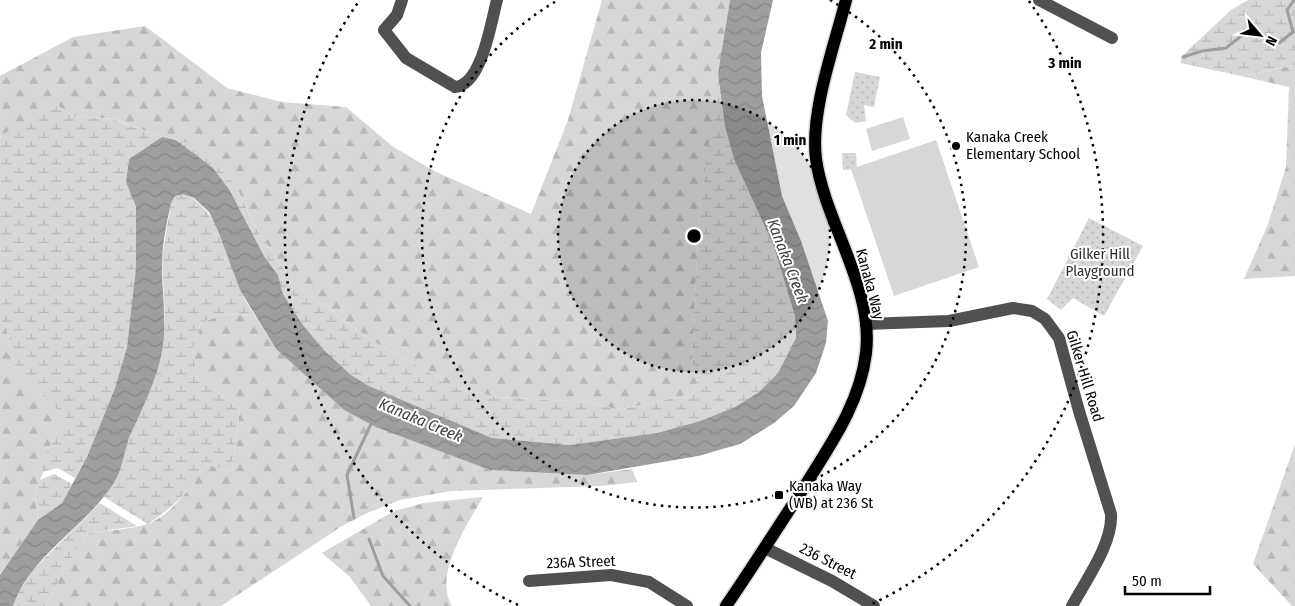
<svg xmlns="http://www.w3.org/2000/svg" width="1295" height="606" font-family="'Fira Sans Condensed',sans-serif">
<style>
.grass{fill:#d7d7d7}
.forest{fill:url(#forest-firs)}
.wetland{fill:url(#wetland-marsh)}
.park{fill:url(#park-dots)}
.water{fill:url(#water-waves)}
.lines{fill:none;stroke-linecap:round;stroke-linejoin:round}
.stream{stroke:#9e9e9e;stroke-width:3}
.major-casing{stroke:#dbdbdb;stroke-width:15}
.minor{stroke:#505050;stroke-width:12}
.major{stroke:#000;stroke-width:12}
.ring{fill:none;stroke:#000;stroke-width:2.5;stroke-dasharray:2.5 5}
.poi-dot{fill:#000;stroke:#fff;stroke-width:2}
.labels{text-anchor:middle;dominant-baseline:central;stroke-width:4;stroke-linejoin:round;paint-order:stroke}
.poi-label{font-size:15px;fill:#000;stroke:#fff;text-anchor:start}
.park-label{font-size:15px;fill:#2e2e2e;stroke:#fff}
.street-label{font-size:15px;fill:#000;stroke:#fff}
.water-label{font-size:16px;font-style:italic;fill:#3f3f3f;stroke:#fff}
.centre{fill:#000;stroke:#fff;stroke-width:2.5}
.ring-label{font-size:15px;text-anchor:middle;font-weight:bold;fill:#000;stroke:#fff;stroke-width:4;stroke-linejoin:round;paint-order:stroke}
</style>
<defs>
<pattern id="forest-firs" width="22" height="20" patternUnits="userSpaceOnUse" patternTransform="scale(1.25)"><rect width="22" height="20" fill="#d7d7d7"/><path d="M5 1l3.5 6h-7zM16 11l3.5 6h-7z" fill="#b7b7b7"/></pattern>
<pattern id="wetland-marsh" width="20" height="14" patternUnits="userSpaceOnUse" patternTransform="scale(1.25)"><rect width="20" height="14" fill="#d7d7d7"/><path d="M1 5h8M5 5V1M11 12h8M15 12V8" fill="none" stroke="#b7b7b7"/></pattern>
<pattern id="park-dots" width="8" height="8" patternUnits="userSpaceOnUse" patternTransform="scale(1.25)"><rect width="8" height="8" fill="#d7d7d7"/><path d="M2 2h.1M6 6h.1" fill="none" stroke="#b7b7b7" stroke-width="1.8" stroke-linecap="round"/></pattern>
<pattern id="water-waves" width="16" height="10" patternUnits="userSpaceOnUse" patternTransform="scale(1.25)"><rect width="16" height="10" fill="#9e9e9e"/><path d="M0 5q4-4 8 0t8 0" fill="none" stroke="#868686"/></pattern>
</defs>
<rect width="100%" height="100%" fill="#fff"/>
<!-- grass -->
<path class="grass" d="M 903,117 L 910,139 L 872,151 L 866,129 Z
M 936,140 L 979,267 L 894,296 L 851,169 Z"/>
<!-- forest -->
<path class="forest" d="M 602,0 L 730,0 L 699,216 L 692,357 L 697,383 L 692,394 L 618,410 L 589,402 L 496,397 L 455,387 L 373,341 L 294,284 L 254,225 L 237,188 L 177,140 L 162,137 L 114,119 L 74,116 L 56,105 L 0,138 L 0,76 L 73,37 L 145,26 L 227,88 L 282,102 L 346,107 L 392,146 L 434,171 L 531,214 L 568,120 Z
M 1295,65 L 1295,276 L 1244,279 L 1268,224 L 1286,167 L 1289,87 L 1241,76 Z
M 223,314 L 255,316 L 276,349 L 344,410 L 490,470 L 587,475 L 632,469 L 637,482 L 602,486 L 451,491 L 400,500 L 367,513 L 342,526 L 221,606 L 46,606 L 64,569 L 89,533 C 107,530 129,530 147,524 C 170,517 194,484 205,464 L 232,472 L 240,409 L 199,378 L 192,352 L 201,323 Z
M 0,320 L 6,326 L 16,370 L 65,417 L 41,463 L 43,472 L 35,494 L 38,520 L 0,575 Z
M 1295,444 L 1295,606 L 1292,606 L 1253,564 Z
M 483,497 C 467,525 433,575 452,606 L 371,606 L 350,577 L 322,553 L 394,511 L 424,503 Z"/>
<!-- wetland -->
<path class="wetland" d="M 1248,0 L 1295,0 L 1295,65 L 1241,76 L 1180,63 L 1183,55 L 1231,10 Z
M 718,74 L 725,127 L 734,159 L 774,247 L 795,316 L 796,338 L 788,356 L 778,373 L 759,392 L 735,407 L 700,421 L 657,433 L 570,445 L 492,438 L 369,386 L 351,375 L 324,350 L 303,325 L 283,294 L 278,275 L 264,256 L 229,189 L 213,168 L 176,140 L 194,144 L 216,162 L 237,188 L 254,225 L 294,284 L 373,341 L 455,387 L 496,397 L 589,402 L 618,410 L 692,394 L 697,383 L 692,357 L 699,216 Z
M 56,105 L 74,116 L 113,119 L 162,137 L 129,159 L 126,182 L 136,207 L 136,267 L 127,347 L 115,388 L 87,457 L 75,478 L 58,468 L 43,472 L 41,463 L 65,417 L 16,370 L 6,326 L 0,320 L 0,139 L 5,133 Z
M 183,193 C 220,210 226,255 240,289 C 243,298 250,307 255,316 L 223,314 L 201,323 L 192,352 L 199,378 L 240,409 L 232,472 L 205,464 C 190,492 174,506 148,524 L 104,497 L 116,479 L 122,455 L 154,379 L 163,347 L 165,320 L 162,258 L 171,203 L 175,196 Z
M 54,474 L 72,484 L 62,503 L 38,520 L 35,494 L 40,480 Z
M 100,503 L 137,526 L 89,533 L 64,569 L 46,606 L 13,606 L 16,596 L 33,570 Z"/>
<!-- park -->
<path class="park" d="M 855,72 L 880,77 L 874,107 L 864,105 L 866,121 L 855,123 L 846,115 Z
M 842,153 L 856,153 L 857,169 L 843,170 Z
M 1089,218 L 1143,246 L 1104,316 L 1073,298 L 1061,310 L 1047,299 Z"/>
<!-- water -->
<path class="water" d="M 730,0 L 773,0 L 761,53 L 762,96 L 782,196 L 801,241 L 828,321 L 826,343 L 816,373 L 794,406 L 774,423 L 740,444 L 698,456 L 587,475 L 490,470 L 376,427 L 344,410 L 276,349 L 240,290 L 219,233 L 209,212 L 194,198 L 183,194 L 175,196 L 171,203 C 167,221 163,241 162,259 C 161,288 167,317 163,346 C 158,378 142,409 129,438 C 124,452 122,469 115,481 C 87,527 31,554 13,606 L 0,606 L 0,575 L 38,520 L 62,503 L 87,457 L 115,388 L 127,347 L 136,267 L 136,207 L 126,182 L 129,159 L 162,137 L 176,140 L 213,168 L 229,189 L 264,256 L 278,275 L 283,294 L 303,325 L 324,350 L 351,375 L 369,386 L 492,438 L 570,445 L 657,433 L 700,421 L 735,407 L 759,392 L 778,373 L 796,338 L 795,316 L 774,247 L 734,159 L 725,127 L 718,74 Z"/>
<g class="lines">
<!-- stream -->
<path class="stream" d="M 1183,57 L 1202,51 L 1226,48 L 1245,33 L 1257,33 L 1279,43 L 1293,32 L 1287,10 L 1294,0
M 354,518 L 347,475 L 372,422
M 369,539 L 383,576 L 410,606"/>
<!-- major casing -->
<g class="major-casing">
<path id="major" d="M 726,606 C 752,568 776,530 801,492 C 828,448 860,405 866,353 C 874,287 825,223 816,159 C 810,112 834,47 846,0"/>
</g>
<!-- minor -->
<path class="minor" d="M 1039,0 L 1112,38
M 384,30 L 406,58 L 455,87 C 482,85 491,22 497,0
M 384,30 L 397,15 L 402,0
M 866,324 L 949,321 L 1013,308 L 1032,311 L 1045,319 L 1059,338 L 1079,411 L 1111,514 C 1113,543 1086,580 1072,606
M 765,548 L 832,581 L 874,606
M 529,581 L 611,575 L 649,582 L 687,606"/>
<!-- major -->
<use href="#major" class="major"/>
</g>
<!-- distance rings -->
<circle cx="694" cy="236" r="136" fill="#000" fill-opacity=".12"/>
<g class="ring">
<circle cx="694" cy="236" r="136"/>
<path d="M830 0A272 272 0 1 1 558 0"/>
<path d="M518 605A409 409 0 0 1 359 1M1029 1A409 409 0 0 1 870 605"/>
</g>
<!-- markers -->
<g class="poi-dot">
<circle cx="956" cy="146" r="5"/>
<rect x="774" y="490" width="10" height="10" rx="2.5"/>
</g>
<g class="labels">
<!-- poi labels -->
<g class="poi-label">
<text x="966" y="137">Kanaka Creek<tspan x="966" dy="17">Elementary School</tspan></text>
<text x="789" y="486">Kanaka Way<tspan x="789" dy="17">(WB) at 236 St</tspan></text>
</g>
<!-- park labels -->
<g class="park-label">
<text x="1100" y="254">Gilker Hill<tspan x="1100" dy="17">Playground</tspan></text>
</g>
<!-- street labels -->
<g class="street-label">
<text transform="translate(870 284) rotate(75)">Kanaka Way</text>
<text transform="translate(1085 376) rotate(73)">Gilker Hill Road</text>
<text transform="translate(828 561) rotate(27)">236 Street</text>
<text transform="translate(581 562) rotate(-2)">236A Street</text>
</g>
<!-- water labels -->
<g class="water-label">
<text transform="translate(788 261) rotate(69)">Kanaka Creek</text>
<text transform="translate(421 420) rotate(23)">Kanaka Creek</text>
</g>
</g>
<circle cx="694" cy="236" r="8" class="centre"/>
<g class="ring-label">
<text x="886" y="49">2 min</text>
<text x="1065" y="68">3 min</text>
<text x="790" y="145">1 min</text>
</g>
<!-- north arrow -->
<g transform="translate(1260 35) rotate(118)" stroke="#ffffff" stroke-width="4" paint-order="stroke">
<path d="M0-4L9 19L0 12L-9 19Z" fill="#000000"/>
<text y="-8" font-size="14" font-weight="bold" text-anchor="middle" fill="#000000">N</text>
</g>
<!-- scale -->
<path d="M1125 586v8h85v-8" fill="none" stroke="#000000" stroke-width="2.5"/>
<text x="1132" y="586" font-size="15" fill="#000000" stroke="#ffffff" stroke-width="4" paint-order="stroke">50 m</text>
</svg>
